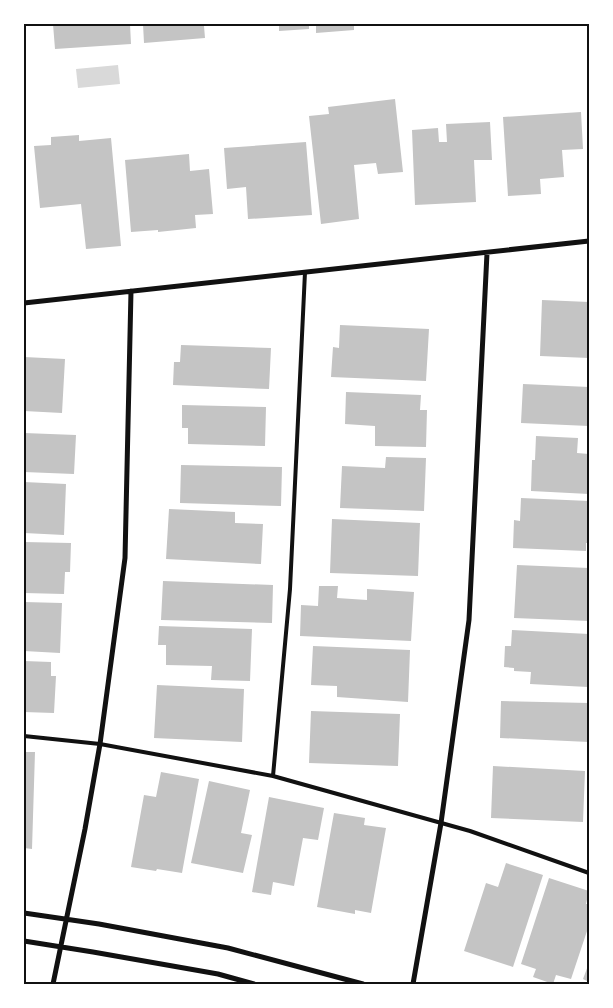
<svg xmlns="http://www.w3.org/2000/svg" width="613" height="1008" font-family="'Space Grotesk',sans-serif">
<style>
.water{fill:#d9d9d9}
.building{fill:#c4c4c4}
.lines{fill:none;stroke-linecap:round;stroke-linejoin:round}
.service{stroke:#111;stroke-width:4}
.minor{stroke:#111;stroke-width:5}
.neatline{fill:none;stroke:#111;stroke-width:2}
</style>
<rect width="100%" height="100%" fill="#fff"/>
<!-- water -->
<path class="water" d="M 118,65 L 120,84 L 78,88 L 76,69 Z"/>
<!-- building -->
<path class="building" d="M 53,24 L 130,24 L 131,44 L 55,49 Z
M 143,24 L 220,24 L 220,25 L 204,26 L 205,38 L 144,43 Z
M 279,24 L 309,24 L 309,29 L 279,31 Z
M 316,24 L 354,24 L 354,30 L 316,33 Z
M 395,99 L 403,172 L 378,174 L 376,163 L 354,165 L 359,219 L 321,224 L 309,116 L 329,114 L 328,107 Z
M 581,112 L 583,149 L 562,150 L 564,177 L 540,179 L 541,194 L 508,196 L 503,117 Z
M 490,122 L 492,160 L 474,160 L 476,202 L 415,205 L 412,130 L 438,128 L 439,142 L 447,142 L 446,124 Z
M 79,135 L 79,141 L 111,138 L 121,246 L 86,249 L 81,204 L 40,208 L 34,146 L 51,145 L 51,137 Z
M 306,142 L 312,215 L 248,219 L 246,187 L 227,189 L 224,148 Z
M 189,154 L 190,171 L 209,169 L 213,214 L 195,215 L 196,228 L 158,232 L 158,230 L 131,232 L 125,160 Z
M 542,300 L 589,302 L 589,358 L 540,356 Z
M 340,325 L 429,329 L 426,381 L 331,377 L 333,347 L 339,348 Z
M 181,345 L 271,348 L 269,389 L 173,385 L 174,362 L 180,362 Z
M 24,357 L 65,359 L 62,413 L 24,411 Z
M 523,384 L 589,387 L 589,426 L 521,423 Z
M 346,392 L 421,395 L 420,410 L 427,410 L 426,447 L 375,446 L 375,426 L 345,424 Z
M 182,405 L 266,407 L 265,446 L 188,444 L 188,428 L 182,428 Z
M 24,433 L 76,435 L 74,474 L 24,472 Z
M 536,436 L 578,438 L 577,453 L 589,454 L 589,494 L 531,491 L 532,460 L 535,460 Z
M 386,457 L 426,458 L 424,511 L 340,508 L 342,466 L 385,468 Z
M 181,465 L 282,467 L 281,506 L 180,503 Z
M 24,482 L 66,484 L 64,535 L 24,533 Z
M 521,498 L 589,501 L 589,543 L 586,543 L 586,551 L 513,548 L 514,520 L 520,521 Z
M 169,509 L 235,512 L 235,523 L 263,524 L 261,564 L 166,559 Z
M 332,519 L 420,523 L 418,576 L 330,573 Z
M 24,542 L 71,543 L 70,572 L 65,572 L 64,594 L 24,593 Z
M 517,565 L 589,568 L 589,621 L 514,618 Z
M 163,581 L 273,585 L 272,623 L 161,620 Z
M 319,586 L 338,586 L 337,598 L 367,600 L 367,589 L 414,592 L 411,641 L 300,636 L 301,605 L 318,606 Z
M 24,602 L 62,603 L 60,653 L 24,651 Z
M 159,626 L 252,629 L 250,681 L 211,680 L 212,666 L 166,665 L 166,645 L 158,645 Z
M 512,630 L 589,634 L 588,687 L 530,684 L 531,672 L 514,671 L 514,668 L 504,667 L 505,646 L 511,646 Z
M 313,646 L 410,650 L 408,702 L 337,697 L 337,686 L 311,685 Z
M 24,661 L 51,662 L 51,676 L 56,676 L 54,713 L 24,712 Z
M 157,685 L 244,689 L 242,742 L 154,738 Z
M 501,701 L 589,703 L 589,742 L 500,738 Z
M 311,711 L 400,714 L 398,766 L 309,763 Z
M 24,752 L 35,752 L 32,849 L 24,848 Z
M 493,766 L 585,771 L 583,822 L 491,818 Z
M 161,772 L 199,779 L 182,873 L 157,869 L 156,871 L 131,867 L 144,795 L 156,797 Z
M 209,781 L 250,790 L 241,833 L 252,835 L 243,873 L 191,863 Z
M 269,797 L 324,808 L 318,840 L 303,838 L 294,886 L 273,882 L 271,895 L 252,892 Z
M 334,813 L 365,818 L 364,825 L 386,828 L 371,913 L 355,910 L 355,914 L 317,907 Z
M 506,863 L 543,875 L 513,967 L 464,951 L 486,883 L 498,887 Z
M 549,878 L 589,891 L 586,904 L 589,904 L 589,925 L 571,979 L 556,975 L 553,984 L 533,977 L 536,969 L 521,964 Z
M 589,963 L 589,982 L 583,979 Z"/>
<g class="lines">
<!-- service -->
<path class="service" d="M 24,736 L 100,744 L 273,776 L 470,831 L 589,873
M 273,776 L 290,589 L 305,272"/>
<!-- minor -->
<path class="minor" d="M 24,303 L 589,241
M 24,913 L 99,924 L 228,948 L 363,984
M 24,941 L 93,952 L 218,974 L 254,984
M 53,984 L 85,829 L 100,744 L 125,558 L 131,291
M 413,984 L 441,823 L 469,620 L 487,253"/>
</g>
<!-- border -->
<rect width="613" height="1008" fill="none" stroke="#ffffff" stroke-width="50"/>
<rect x="25" y="25" width="563" height="958" class="neatline"/>
</svg>
